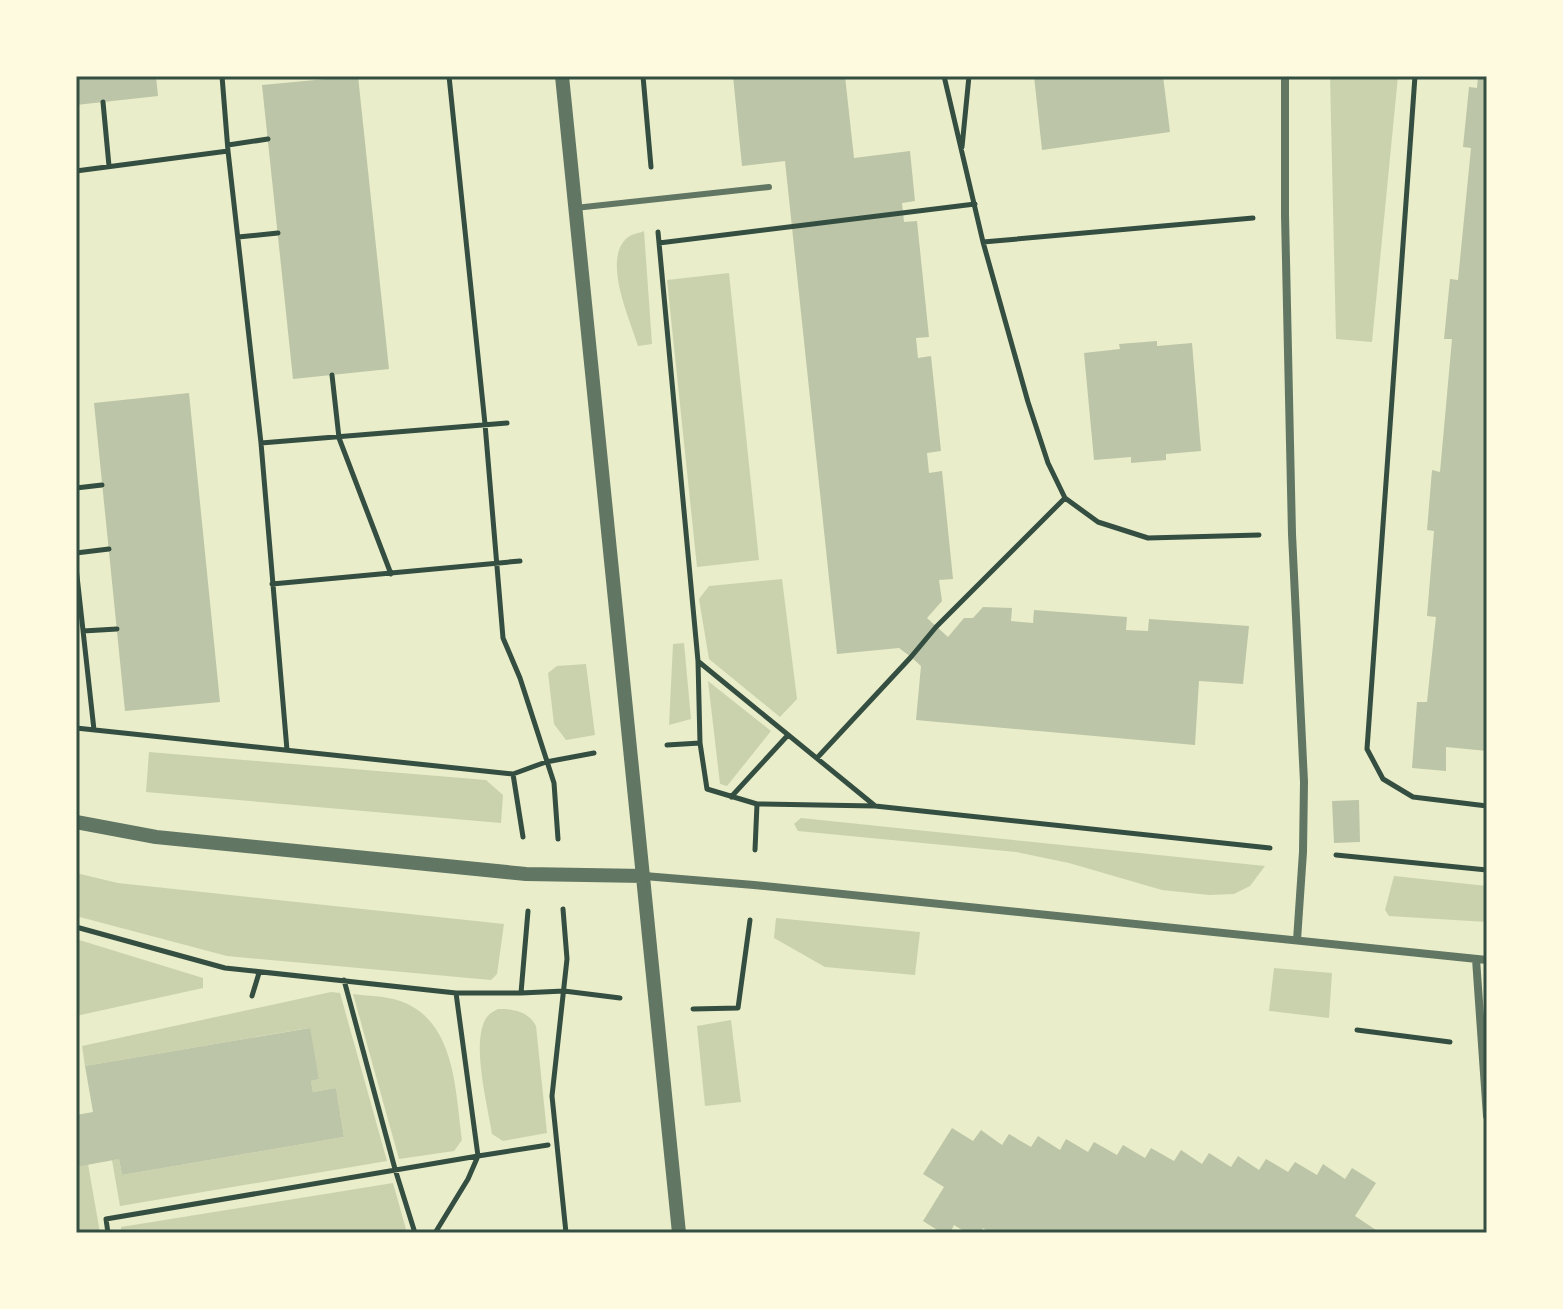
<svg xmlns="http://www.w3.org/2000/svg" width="1563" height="1309" font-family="Rubik,sans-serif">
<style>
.green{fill:#cad2ad}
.building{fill:#bcc5a7}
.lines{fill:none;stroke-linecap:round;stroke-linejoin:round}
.path{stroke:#344e41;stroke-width:5}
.service{stroke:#617663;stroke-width:6}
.minor{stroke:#617663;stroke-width:8}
.tertiary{stroke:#617663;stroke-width:14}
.neatline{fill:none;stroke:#344e41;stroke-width:3}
</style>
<rect width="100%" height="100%" fill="#e9edc9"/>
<!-- green -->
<path class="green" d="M 1330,76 L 1398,76 L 1372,342 L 1336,339 Z
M 644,231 L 652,344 L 638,346 C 630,319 602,260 627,238 C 631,234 640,233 644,231 Z
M 729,273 L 759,560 L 697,567 L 667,280 Z
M 782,579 L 797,699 L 780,717 L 709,659 L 699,599 L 709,586 Z
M 684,643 L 691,719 L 669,725 L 673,644 Z
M 586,664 L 595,735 L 566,740 L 554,724 L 548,673 L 557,666 Z
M 708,681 L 771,731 L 727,786 L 720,784 Z
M 149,752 L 486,780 L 503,795 L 501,823 L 146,792 Z
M 801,818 L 1265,866 L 1250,886 L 1234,894 L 1209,895 L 1162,890 L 1069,863 L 1016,852 L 798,831 L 794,824 Z
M 76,873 L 118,883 L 504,924 L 497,974 L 491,980 L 227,956 L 76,916 Z
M 1394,876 L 1487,886 L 1487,922 L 1389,916 L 1385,910 Z
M 776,918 L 920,932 L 915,975 L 825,967 L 774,938 Z
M 76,939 L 203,978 L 203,988 L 76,1016 Z
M 1274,968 L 1332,973 L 1329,1018 L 1269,1011 Z
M 331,992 L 340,993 L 387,1161 L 120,1206 L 112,1160 L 119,1159 L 122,1175 L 344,1137 L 336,1088 L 313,1092 L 311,1081 L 319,1079 L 309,1028 L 85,1066 L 82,1046 Z
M 353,994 C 368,996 384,996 397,1000 C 456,1018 455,1090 462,1140 L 454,1151 L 399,1159 Z
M 498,1009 C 514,1009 528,1011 536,1026 L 547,1133 L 503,1141 L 492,1134 C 488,1106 470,1040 487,1017 C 490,1013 494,1011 498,1009 Z
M 731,1020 L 741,1102 L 705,1106 L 697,1026 Z
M 88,1164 L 100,1233 L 76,1233 L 76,1167 Z
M 393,1183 L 407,1233 L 121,1233 L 121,1227 Z"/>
<!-- building -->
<path class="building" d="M 76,76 L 156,76 L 158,96 L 76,105 Z
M 358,76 L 389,369 L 293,379 L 262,85 Z
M 733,76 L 845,76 L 854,158 L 910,151 L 915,201 L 902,203 L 904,222 L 917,221 L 929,337 L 916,338 L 918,358 L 931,356 L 941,451 L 927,453 L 929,473 L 942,471 L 953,579 L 939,580 L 942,601 L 927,618 L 948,637 L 964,618 L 973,618 L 983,607 L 1012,608 L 1011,621 L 1033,623 L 1034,610 L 1127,617 L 1126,630 L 1148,631 L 1149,619 L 1249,626 L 1243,684 L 1199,681 L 1195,745 L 916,720 L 921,666 L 911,657 L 899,648 L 837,654 L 785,161 L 742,166 Z
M 1034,76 L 1163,76 L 1170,132 L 1042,150 Z
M 1478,76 L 1487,76 L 1487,751 L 1446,747 L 1446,771 L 1412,768 L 1417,702 L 1427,702 L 1436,617 L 1427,616 L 1434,531 L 1427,530 L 1432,470 L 1440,472 L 1452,339 L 1444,339 L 1450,279 L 1458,280 L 1471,148 L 1463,147 L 1469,87 L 1477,88 Z
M 1157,341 L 1157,346 L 1192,343 L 1201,451 L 1166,454 L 1166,460 L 1131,463 L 1131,457 L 1094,460 L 1084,353 L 1120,349 L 1119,344 Z
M 189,393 L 220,702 L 125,711 L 94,403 Z
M 1359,800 L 1360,842 L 1334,843 L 1332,801 Z
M 310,1028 L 319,1079 L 311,1081 L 313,1092 L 336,1088 L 344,1137 L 122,1175 L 119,1159 L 76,1167 L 76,1115 L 93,1112 L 85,1066 Z
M 952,1128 L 973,1141 L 981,1130 L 1002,1145 L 1009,1134 L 1031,1147 L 1038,1136 L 1060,1150 L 1066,1139 L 1088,1152 L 1094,1142 L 1117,1155 L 1123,1145 L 1145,1158 L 1151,1148 L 1174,1161 L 1181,1150 L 1202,1164 L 1209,1153 L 1231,1167 L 1238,1156 L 1259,1170 L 1266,1159 L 1288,1172 L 1295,1162 L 1317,1175 L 1323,1164 L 1345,1179 L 1352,1168 L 1376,1183 L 1355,1216 L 1376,1230 L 1374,1233 L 1015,1233 L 1011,1230 L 1010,1233 L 991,1233 L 983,1228 L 980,1233 L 967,1233 L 954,1225 L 950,1233 L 942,1233 L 923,1221 L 944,1187 L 923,1174 Z"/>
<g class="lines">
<!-- path -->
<path class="path" d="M 449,76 L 485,424 L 503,638 L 520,678 L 554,783 L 558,839
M 643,76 L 651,167
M 944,76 L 983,242 L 1028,402 L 1048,463 L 1065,498 L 1098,522 L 1148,538 L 1259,535
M 1415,76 L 1367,749 L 1383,779 L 1413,797 L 1487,806
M 103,102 L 109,166
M 228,145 L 268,139
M 962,147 L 969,76
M 228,151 L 261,443 L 507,423
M 76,171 L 228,151 L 222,76
M 658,232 L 698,661 L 700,743
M 238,237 L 278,233
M 983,242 L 1253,218
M 659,243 L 975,204
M 332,375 L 339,438 L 391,574
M 261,443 L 287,750
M 76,488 L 102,485
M 76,553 L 109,549
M 76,567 L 94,730
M 272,584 L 520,561
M 83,631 L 117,629
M 699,662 L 874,805
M 76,728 L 513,774 L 546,762 L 594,753
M 667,745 L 700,743 L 707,789 L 757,804 L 755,850
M 817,758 L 911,657 L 936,627 L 1065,498
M 513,774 L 523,837
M 731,797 L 788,735
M 757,804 L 875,806 L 1270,848
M 1336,855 L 1487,870
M 563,909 L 567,959 L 552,1096 L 566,1233
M 528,911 L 521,993 L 564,991 L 620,998
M 76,927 L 225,968 L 456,993 L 521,993
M 344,980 L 395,1169 L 415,1233
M 252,996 L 259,973
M 693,1009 L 738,1008 L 750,920
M 1357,1030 L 1450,1042
M 108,1233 L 106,1219 L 478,1156 L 456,993
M 435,1233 L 468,1179 L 478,1156 L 548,1145"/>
<!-- service -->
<path class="service" d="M 575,208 L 769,187"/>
<!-- minor -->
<path class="minor" d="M 1285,76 L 1285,215 L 1292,534 L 1304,782 L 1303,852 L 1297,940
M 644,876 L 754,885 L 1487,960
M 1476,959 L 1487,1116"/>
<!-- tertiary -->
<path class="tertiary" d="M 562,76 L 679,1233
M 76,822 L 156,837 L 526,874 L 644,876"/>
</g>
<!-- border -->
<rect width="1563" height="1309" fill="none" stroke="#fefae0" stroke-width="156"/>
<rect x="78" y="78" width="1407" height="1153" class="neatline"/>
</svg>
